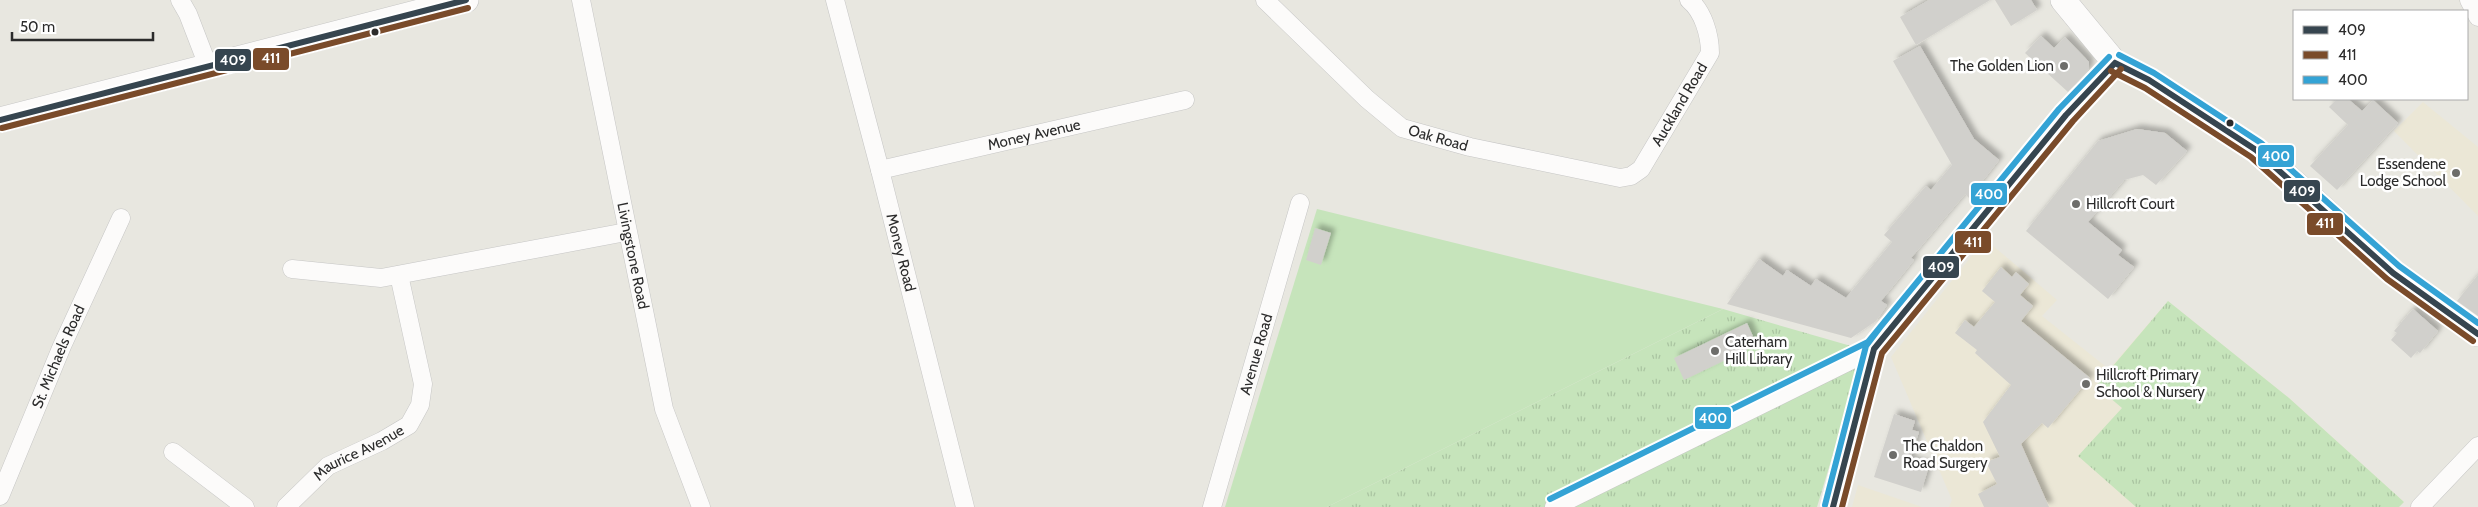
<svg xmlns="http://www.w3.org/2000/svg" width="2478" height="507" font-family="Cabin,sans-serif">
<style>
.education{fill:#ebe7d6}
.park{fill:url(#park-tufts)}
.garden{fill:#c6e4bb}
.building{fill:#d1d0cc;filter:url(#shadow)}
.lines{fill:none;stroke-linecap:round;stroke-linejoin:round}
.minor-casing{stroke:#c6c6c5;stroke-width:19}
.secondary-casing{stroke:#c6c6c5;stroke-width:26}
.minor{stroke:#fcfbfa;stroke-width:18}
.secondary{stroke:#fcfbfa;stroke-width:25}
.bus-1-casing{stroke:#fff;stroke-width:10}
.bus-2-casing{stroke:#fff;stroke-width:10}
.bus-3-casing{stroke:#fff;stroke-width:10}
.bus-1{stroke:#36454f;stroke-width:6}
.bus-2{stroke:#7a4b2a;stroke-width:6}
.bus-3{stroke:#34a3d5;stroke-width:6}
.bus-dot{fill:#2b2b2b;stroke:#fff;stroke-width:2}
.poi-dot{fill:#6d6d6a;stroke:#fff;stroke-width:2}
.labels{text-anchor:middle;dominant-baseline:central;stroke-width:5;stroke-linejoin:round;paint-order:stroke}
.poi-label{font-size:15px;fill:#2b2b2b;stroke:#fff;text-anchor:start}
.street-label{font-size:15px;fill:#2b2b2b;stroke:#fff}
.line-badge{stroke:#fff;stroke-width:2}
.badge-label{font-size:14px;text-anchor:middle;font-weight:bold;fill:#fff}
</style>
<defs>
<pattern id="park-tufts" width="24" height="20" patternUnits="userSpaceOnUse" patternTransform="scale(1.25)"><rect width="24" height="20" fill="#c6e4bb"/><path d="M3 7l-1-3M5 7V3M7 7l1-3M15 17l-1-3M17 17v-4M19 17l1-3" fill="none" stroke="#aac4a1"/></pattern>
<filter id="shadow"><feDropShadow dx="4.5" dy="-4.5" stdDeviation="2.5" flood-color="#0004"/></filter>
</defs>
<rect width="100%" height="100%" fill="#e8e7e0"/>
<!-- education -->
<path class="education" d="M 2423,102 L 2478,147 L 2478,216 L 2394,131 Z
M 1985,239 L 2057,300 L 2042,316 L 2109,369 L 2168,301 L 2289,398 L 2404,502 L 2399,507 L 1949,507 L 1952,500 L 1891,357 Z
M 1858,485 L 1922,507 L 1852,507 Z"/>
<!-- park -->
<path class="park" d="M 2168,301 L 2289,398 L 2404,502 L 2399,507 L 2136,507 L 2078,456 L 2122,408 L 2096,386 Z
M 1723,309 L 1851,346 L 1859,368 L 1817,507 L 1327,507 Z"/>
<!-- garden -->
<path class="garden" d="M 1317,209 L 1723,309 L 1327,507 L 1225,507 Z"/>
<!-- building -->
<path class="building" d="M 1929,0 L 1990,0 L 1916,45 L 1900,17 Z
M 1995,0 L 2031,0 L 2037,10 L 2011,26 Z
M 2041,36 L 2054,48 L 2065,37 L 2089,62 L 2089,69 L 2068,92 L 2025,53 Z
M 1920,46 L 1974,139 L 1999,160 L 1969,198 L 1965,194 L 1911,258 L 1914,260 L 1881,301 L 1887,305 L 1876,321 L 1851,338 L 1727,304 L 1759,259 L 1783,276 L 1787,270 L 1811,286 L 1816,279 L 1846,298 L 1892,242 L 1884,235 L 1926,186 L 1931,190 L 1952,165 L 1893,61 Z
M 2337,99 L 2348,99 L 2362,111 L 2373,100 L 2398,123 L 2337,190 L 2310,166 L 2348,125 L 2329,107 Z
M 2137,129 L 2165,133 L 2187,151 L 2156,185 L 2143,175 L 2124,180 L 2088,222 L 2122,250 L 2118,255 L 2134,267 L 2108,299 L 2026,231 L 2098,141 Z
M 1315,228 L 1331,233 L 1321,265 L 1306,260 Z
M 2001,267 L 2012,277 L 2016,272 L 2029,284 L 2020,295 L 2033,306 L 2021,321 L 2090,378 L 2048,428 L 2042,423 L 2021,444 L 2049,507 L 1984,507 L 1978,494 L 1997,484 L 1986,462 L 2000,457 L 1983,422 L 2011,385 L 1975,353 L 1977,350 L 1955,333 L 1965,320 L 1974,327 L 1995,302 L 1982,291 Z
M 2478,275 L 2478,316 L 2457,301 Z
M 2413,309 L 2438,331 L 2420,353 L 2417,351 L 2411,358 L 2391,340 L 2397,333 L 2394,331 Z
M 1747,323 L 1757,345 L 1684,380 L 1674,358 Z
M 1894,414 L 1915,421 L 1912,430 L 1919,432 L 1910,460 L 1929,466 L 1921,492 L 1874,477 Z"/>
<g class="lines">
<!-- minor casing -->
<g class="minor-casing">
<g id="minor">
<path d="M 180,0 L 188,14 L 208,66"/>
<path id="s1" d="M 581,0 L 664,409 L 701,507"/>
<path id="s2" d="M 835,0 L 880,170 L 965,507"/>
<path id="s3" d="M 1265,0 L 1367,99 L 1402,128 L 1470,147 L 1620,178 L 1631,176 L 1641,169 L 1710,53 C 1710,35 1703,11 1689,0"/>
<path d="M 2469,0 L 2478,17"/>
<path id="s4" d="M 880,170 L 1185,100"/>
<path d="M 292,269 L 381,278 L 626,232"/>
<path d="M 173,452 L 245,507"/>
<path id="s5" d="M 0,496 L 62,346 L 121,218"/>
<path id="s6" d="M 286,507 L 328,466 L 382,441 L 409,425 L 420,405 L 423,384 L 399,275"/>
<path id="s7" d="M 1212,507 L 1300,203"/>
<path d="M 1554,507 L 1874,349"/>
<path d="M 2420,507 L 2478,446"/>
</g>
</g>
<!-- secondary casing -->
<g class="secondary-casing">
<path id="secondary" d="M 2063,0 L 2115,63 L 2149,80 L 2256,150 L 2305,192 L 2393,273 L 2478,334
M 0,120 L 466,0
M 1833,507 L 1874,349 L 2066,115 L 2115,63"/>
</g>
<!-- minor -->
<use href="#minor" class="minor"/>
<!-- secondary -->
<use href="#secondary" class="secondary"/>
<!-- bus-1 casing -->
<g class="bus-1-casing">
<path id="bus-1" d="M 2115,63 L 2149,80 L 2256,150 L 2393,273 L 2478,334
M 0,120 L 466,0
M 1833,507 L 1874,349 L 2066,115 L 2115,63"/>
</g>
<!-- bus-2 casing -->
<g class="bus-2-casing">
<path id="bus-2" d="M 2111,71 L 2145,88 L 2251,157 L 2387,279 L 2473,341
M 2,128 L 468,8
M 1842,507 L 1882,353 L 2073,121 L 2121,69"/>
</g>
<!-- bus-3 casing -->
<g class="bus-3-casing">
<path id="bus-3" d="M 2119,55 L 2154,73 L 2261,143 L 2399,266 L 2478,323
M 1550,499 L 1868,342 L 2059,109 L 2109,57
M 1825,505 L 1866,346 L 1885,321"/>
</g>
<!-- bus-1 -->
<use href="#bus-1" class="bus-1"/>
<!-- bus-2 -->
<use href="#bus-2" class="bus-2"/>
<!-- bus-3 -->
<use href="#bus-3" class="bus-3"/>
</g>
<!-- markers -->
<g class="bus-dot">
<circle cx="375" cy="32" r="4.5"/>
<circle cx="2230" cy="123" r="4.5"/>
</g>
<g class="poi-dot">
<circle cx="2064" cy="66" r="5"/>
<circle cx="2456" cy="173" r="5"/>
<circle cx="2076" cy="204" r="5"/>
<circle cx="1715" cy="351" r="5"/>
<circle cx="2086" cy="384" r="5"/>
<circle cx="1893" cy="455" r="5"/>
</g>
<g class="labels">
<!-- poi labels -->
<g class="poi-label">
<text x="2054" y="66" text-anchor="end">The Golden Lion</text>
<text x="2446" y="164" text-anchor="end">Essendene<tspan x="2446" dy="17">Lodge School</tspan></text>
<text x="2086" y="204">Hillcroft Court</text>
<text x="1725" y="342">Caterham<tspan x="1725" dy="17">Hill Library</tspan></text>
<text x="2096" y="375">Hillcroft Primary<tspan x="2096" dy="17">School &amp; Nursery</tspan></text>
<text x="1903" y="446">The Chaldon<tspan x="1903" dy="17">Road Surgery</tspan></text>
</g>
<!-- street labels -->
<g class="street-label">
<text stroke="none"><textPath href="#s3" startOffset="510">Auckland Road</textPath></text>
<text stroke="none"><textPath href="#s4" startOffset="158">Money Avenue</textPath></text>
<text stroke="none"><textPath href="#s3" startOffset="225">Oak Road</textPath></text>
<text stroke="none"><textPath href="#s2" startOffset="261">Money Road</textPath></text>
<text stroke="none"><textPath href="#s1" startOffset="261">Livingstone Road</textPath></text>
<text stroke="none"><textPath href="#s7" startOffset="159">Avenue Road</textPath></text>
<text stroke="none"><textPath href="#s5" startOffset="151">St. Michaels Road</textPath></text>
<text stroke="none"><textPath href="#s6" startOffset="92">Maurice Avenue</textPath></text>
</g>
</g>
<g class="line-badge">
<rect x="252" y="47" width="38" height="24" rx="5" fill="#7a4b2a"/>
<rect x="214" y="48" width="38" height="24" rx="5" fill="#36454f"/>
<rect x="2257" y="144" width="38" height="24" rx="5" fill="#34a3d5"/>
<rect x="2283" y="179" width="38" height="24" rx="5" fill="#36454f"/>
<rect x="1970" y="182" width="38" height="24" rx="5" fill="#34a3d5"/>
<rect x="2306" y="212" width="38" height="24" rx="5" fill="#7a4b2a"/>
<rect x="1954" y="230" width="38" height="24" rx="5" fill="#7a4b2a"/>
<rect x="1922" y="255" width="38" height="24" rx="5" fill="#36454f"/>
<rect x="1694" y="406" width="38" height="24" rx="5" fill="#34a3d5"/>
</g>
<g class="badge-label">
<text x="271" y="63">411</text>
<text x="233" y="65">409</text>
<text x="2276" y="161">400</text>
<text x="2302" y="196">409</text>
<text x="1989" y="199">400</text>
<text x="2325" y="228">411</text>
<text x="1973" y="247">411</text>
<text x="1941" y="272">409</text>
<text x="1713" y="423">400</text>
</g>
<!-- legend -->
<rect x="2293" y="10" width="175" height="90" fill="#ffffff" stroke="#aaaaaa"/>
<rect x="2303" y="26" width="25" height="8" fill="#36454f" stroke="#aaaaaa"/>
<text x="2338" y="35" font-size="15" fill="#2b2b2b">409</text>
<rect x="2303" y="51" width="25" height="8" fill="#7a4b2a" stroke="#aaaaaa"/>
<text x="2338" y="60" font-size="15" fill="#2b2b2b">411</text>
<rect x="2303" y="76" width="25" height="8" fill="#34a3d5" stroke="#aaaaaa"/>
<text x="2338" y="85" font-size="15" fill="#2b2b2b">400</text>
<!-- scale -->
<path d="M12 32v8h141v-8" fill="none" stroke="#2b2b2b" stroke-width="2.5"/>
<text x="20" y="32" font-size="15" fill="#2b2b2b" stroke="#ffffff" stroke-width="4" paint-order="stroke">50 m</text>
</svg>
